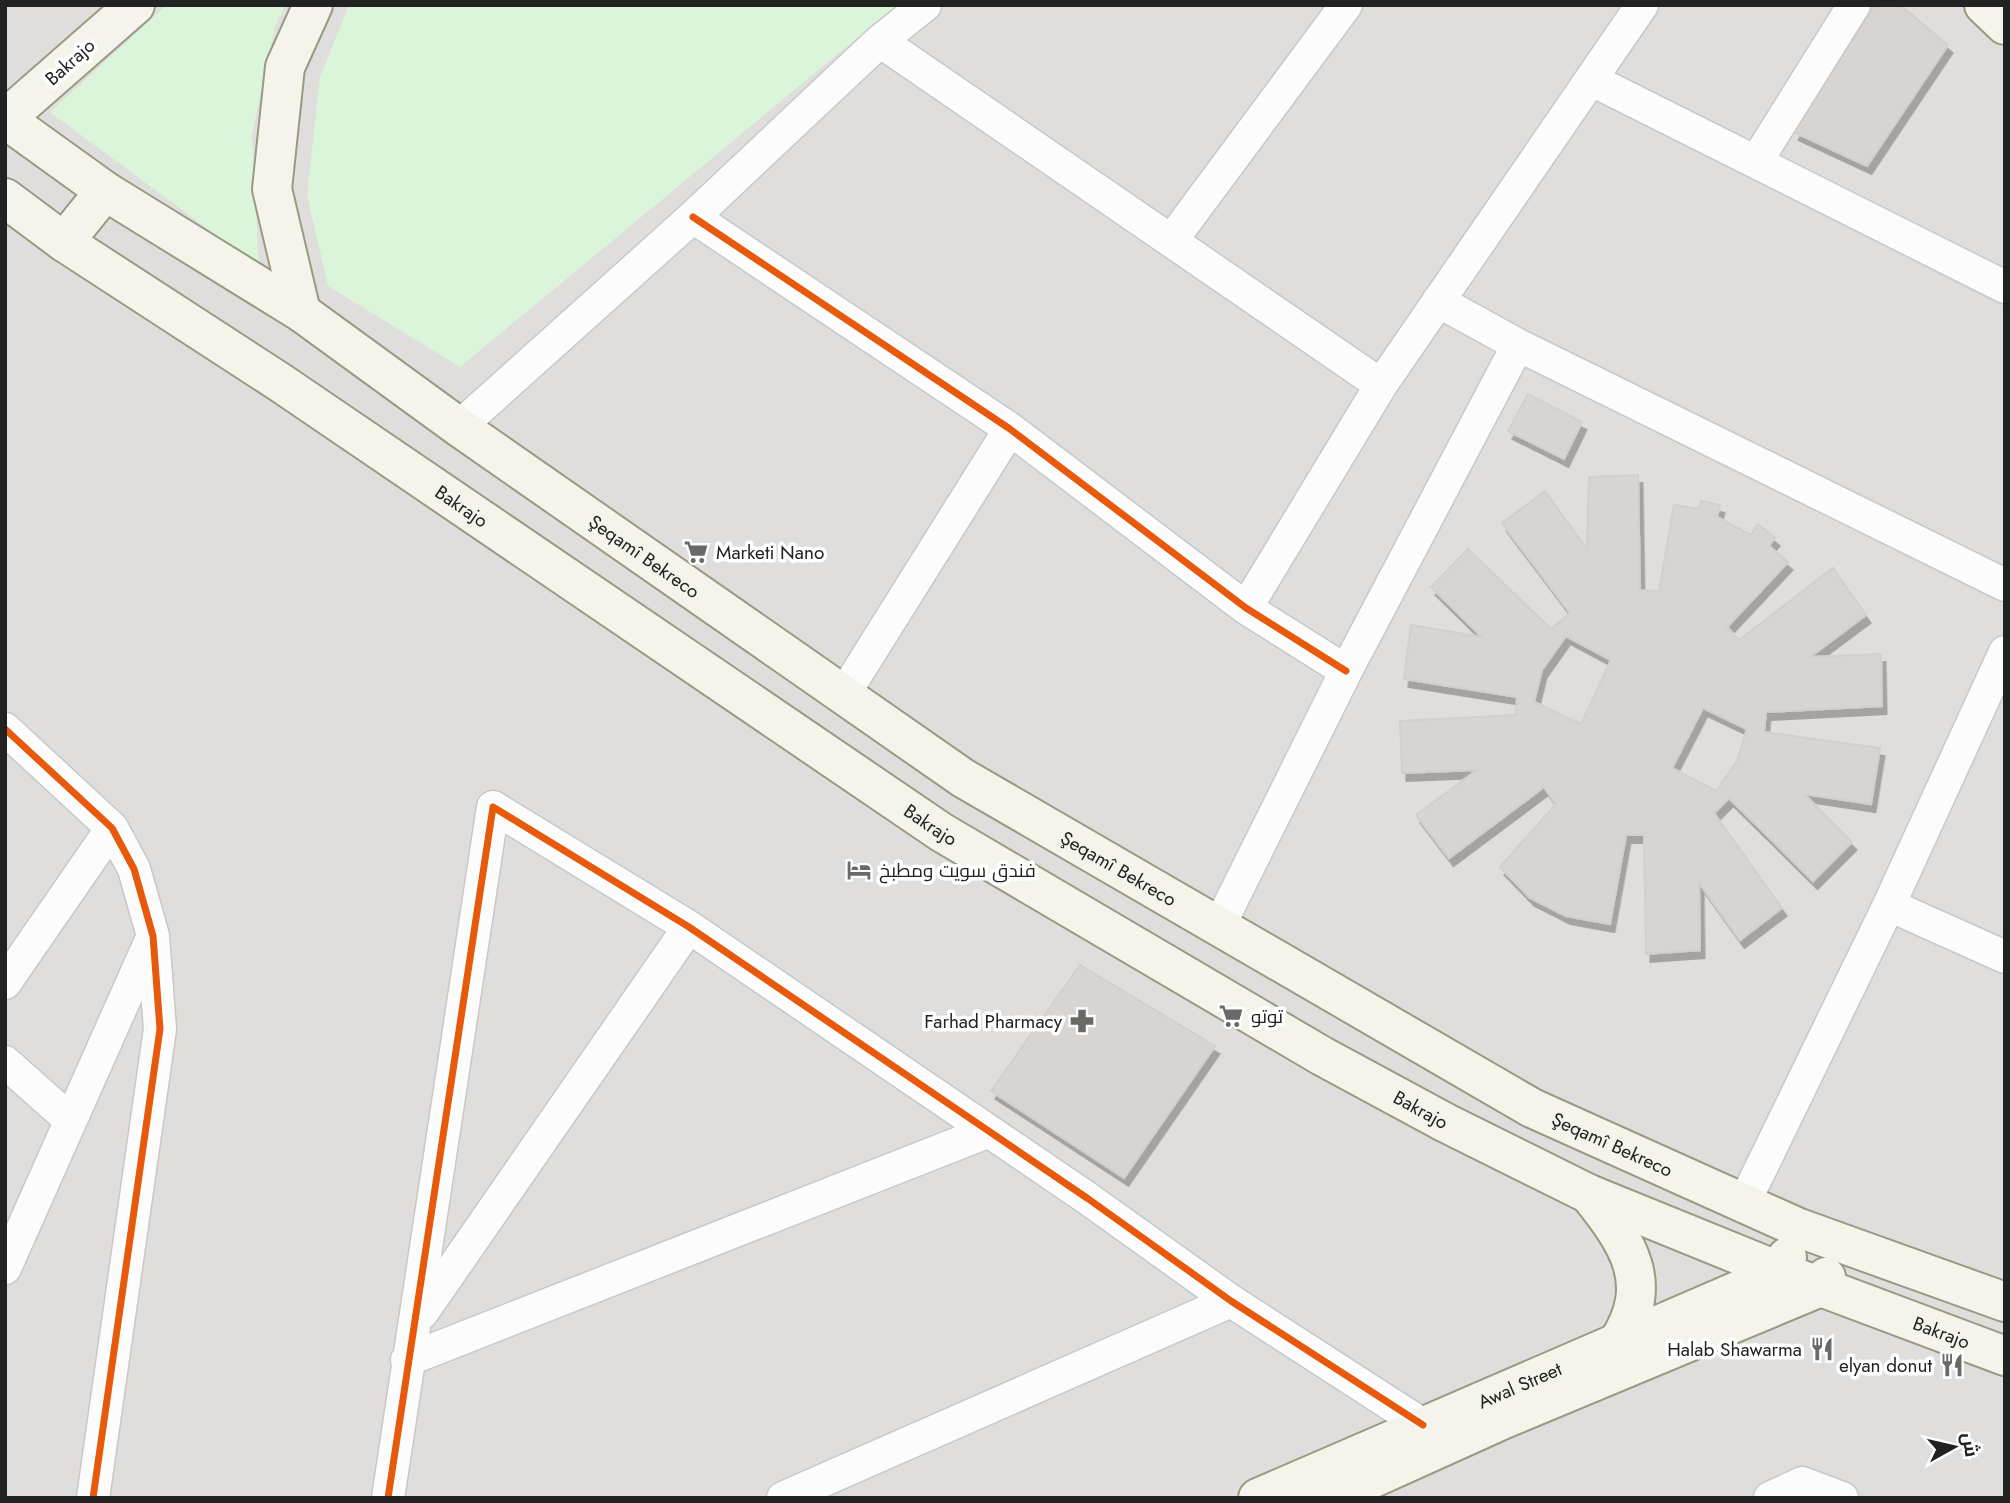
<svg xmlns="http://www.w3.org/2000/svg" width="2010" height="1503" font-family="Jost,Cairo,sans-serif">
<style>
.residential{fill:#dfdedc}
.park{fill:#daf5da}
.building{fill:#d7d4d2;stroke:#d3d0cc;stroke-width:2;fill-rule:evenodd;filter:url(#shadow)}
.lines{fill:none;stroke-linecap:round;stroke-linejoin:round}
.minor-casing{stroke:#c9c8c7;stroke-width:35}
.secondary-casing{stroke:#999a82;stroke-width:42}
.minor{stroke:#fdfcfc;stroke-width:32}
.secondary{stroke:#f4f4ed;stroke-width:38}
.cycleway-casing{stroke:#fff;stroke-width:11}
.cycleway{stroke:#e8590c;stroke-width:7}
.labels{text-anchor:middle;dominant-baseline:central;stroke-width:7;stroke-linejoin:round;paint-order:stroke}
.street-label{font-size:19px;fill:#222;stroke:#fff}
.poi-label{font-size:19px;fill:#222;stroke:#fff;text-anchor:start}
</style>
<defs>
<filter id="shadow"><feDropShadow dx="4.5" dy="8" stdDeviation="0" flood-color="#0004"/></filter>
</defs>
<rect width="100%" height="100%" fill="#f0eeeb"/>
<!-- residential -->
<path class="residential" d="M 5,5 L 2005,5 L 2005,1498 L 5,1498 Z"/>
<!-- park -->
<path class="park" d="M 167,5 L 285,5 L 275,27 L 252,135 L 259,267 L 50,112 Z
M 349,5 L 897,5 L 460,367 L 328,286 L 307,195 L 320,77 Z"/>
<!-- building -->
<path class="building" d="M 1875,5 L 1900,5 L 1948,45 L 1867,166 L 1794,132 Z
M 1528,394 L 1582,422 L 1564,459 L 1508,431 Z
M 1638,475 L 1640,590 L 1659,591 L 1674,505 L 1699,509 L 1701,501 L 1720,505 L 1717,517 L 1751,535 L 1758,524 L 1775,538 L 1769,546 L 1788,562 L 1727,627 L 1739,640 L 1833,568 L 1866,615 L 1810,657 L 1881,654 L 1882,706 L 1766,712 L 1764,732 L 1880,748 L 1871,804 L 1804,794 L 1852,842 L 1813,881 L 1729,798 L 1714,813 L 1782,908 L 1740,940 L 1699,883 L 1700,950 L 1646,954 L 1644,835 L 1626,835 L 1610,924 L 1566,916 L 1530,898 L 1500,867 L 1556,804 L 1544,787 L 1449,858 L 1416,815 L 1477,770 L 1402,773 L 1400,721 L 1516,715 L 1517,697 L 1404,679 L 1411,625 L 1482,637 L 1431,587 L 1468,549 L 1551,629 L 1570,613 L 1502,523 L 1545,491 L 1587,549 L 1589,477 ZM 1566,636 L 1611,660 L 1581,724 L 1534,702 L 1542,670 ZM 1703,708 L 1747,729 L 1737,761 L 1716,791 L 1672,768 Z
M 1080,965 L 1215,1046 L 1124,1178 L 991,1091 Z"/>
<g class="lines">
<!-- minor casing -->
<g class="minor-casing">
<path id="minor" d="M 880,41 L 1381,385
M 1592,80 L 2005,287
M 1756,162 L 1854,5
M 693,217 L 1010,429 L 1246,608 L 1346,671
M 1171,241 L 1346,5
M 1438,301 L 1518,345 L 2005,585
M 459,427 L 693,217 L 880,41 L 925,5
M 1246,608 L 1381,385 L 1642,5
M 844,694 L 1010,429
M 5,729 L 112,828 L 134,869 L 153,936 L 160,1029 L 93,1498
M 1889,905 L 2005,957
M 1219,926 L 1346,671 L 1518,345
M 5,983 L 112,828
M 5,1062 L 69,1119
M 1743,1205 L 1889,905 L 2005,652
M 5,1268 L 152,938
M 422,1313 L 689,927
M 407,1360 L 987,1132
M 388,1498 L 493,807 L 689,927 L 1087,1198 L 1231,1301 L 1423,1425
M 783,1498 L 1231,1301
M 1770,1498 L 1802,1483 L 1842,1498"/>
</g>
<!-- secondary casing -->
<g class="secondary-casing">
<g id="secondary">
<path id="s1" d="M 135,5 L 5,119 L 105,191 L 301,312 L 459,427 L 963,778 L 1532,1108 L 1799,1228 L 2005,1302"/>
<path d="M 1984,5 L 2005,25"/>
<path id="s2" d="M 5,198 L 64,242 L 281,383 L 941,832 L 1322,1056 L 1446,1123 L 1589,1194 L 1781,1272 L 2005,1356"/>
<path d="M 64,242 L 105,191"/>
<path d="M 301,312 L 272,189 L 285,67 L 313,5"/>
<path d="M 1589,1194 C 1628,1243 1656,1283 1618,1342"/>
<path id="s3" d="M 1258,1498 L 1781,1272 L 1787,1257"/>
<path d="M 1329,1498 L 1504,1419 L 1823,1286 L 1826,1277"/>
</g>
</g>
<!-- minor -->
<use href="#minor" class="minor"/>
<!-- secondary -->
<use href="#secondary" class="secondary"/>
<!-- cycleway casing -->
<g class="cycleway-casing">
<path id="cycleway" d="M 693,217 L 1010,429 L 1246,608 L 1346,671
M 5,729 L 112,828 L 134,869 L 153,936 L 160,1029 L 93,1498
M 388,1498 L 493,807 L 689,927 L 1087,1198 L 1231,1301 L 1423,1425"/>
</g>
<!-- cycleway -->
<use href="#cycleway" class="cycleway"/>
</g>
<!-- icons -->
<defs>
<g id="supermarket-bare" transform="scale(1.89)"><path d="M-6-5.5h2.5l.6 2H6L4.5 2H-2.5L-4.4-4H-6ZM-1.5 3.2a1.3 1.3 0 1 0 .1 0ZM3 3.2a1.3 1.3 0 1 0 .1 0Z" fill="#6a6968" stroke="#fff" stroke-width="2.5" paint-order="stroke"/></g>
<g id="hotel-bare" transform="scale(1.89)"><path d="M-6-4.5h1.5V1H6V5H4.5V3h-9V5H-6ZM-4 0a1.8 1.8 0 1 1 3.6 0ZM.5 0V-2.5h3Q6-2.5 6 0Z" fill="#6a6968" stroke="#fff" stroke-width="2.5" paint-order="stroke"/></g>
<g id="pharmacy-bare" transform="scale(1.89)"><path d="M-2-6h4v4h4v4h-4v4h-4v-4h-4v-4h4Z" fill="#6a6968" stroke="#fff" stroke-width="2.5" paint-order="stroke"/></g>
<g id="restaurant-bare" transform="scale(1.89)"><path d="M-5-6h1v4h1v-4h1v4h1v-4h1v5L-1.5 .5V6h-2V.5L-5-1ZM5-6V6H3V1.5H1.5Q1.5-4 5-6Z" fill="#6a6968" stroke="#fff" stroke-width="2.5" paint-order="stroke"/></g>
</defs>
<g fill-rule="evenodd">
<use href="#supermarket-bare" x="696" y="552"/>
<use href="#hotel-bare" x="859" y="870"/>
<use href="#supermarket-bare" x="1231" y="1016"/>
<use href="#pharmacy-bare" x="1082" y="1021"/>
<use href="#restaurant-bare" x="1822" y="1349"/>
<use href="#restaurant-bare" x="1952" y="1365"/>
</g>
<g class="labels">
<!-- street labels -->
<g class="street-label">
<text transform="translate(70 62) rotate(-42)">Bakrajo</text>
<text stroke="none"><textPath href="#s2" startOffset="551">Bakrajo</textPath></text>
<text stroke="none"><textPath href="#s1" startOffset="948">Şeqamî Bekreco</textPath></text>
<text stroke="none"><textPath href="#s2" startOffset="1118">Bakrajo</textPath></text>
<text stroke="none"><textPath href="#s1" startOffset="1516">Şeqamî Bekreco</textPath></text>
<text stroke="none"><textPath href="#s2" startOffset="1685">Bakrajo</textPath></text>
<text stroke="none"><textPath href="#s1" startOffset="2082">Şeqamî Bekreco</textPath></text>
<text stroke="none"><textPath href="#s2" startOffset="2252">Bakrajo</textPath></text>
<text stroke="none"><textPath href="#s3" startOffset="285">Awal Street</textPath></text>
</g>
<!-- poi labels -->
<g class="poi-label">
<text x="716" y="552">Marketi Nano</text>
<text x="879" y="870">فندق سويت ومطبخ</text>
<text x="1251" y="1016">توتو</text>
<text x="1062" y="1021" text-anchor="end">Farhad Pharmacy</text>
<text x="1802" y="1349" text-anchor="end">Halab Shawarma</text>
<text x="1932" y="1365" text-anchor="end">elyan donut</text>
</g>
</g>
<!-- border -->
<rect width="2010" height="1503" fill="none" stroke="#222222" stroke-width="14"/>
<!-- north arrow -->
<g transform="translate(1954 1447) rotate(82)" stroke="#ffffff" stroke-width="5" paint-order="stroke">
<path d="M0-5L12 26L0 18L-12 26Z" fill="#222222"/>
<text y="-10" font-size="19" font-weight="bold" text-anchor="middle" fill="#222222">ش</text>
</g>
</svg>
